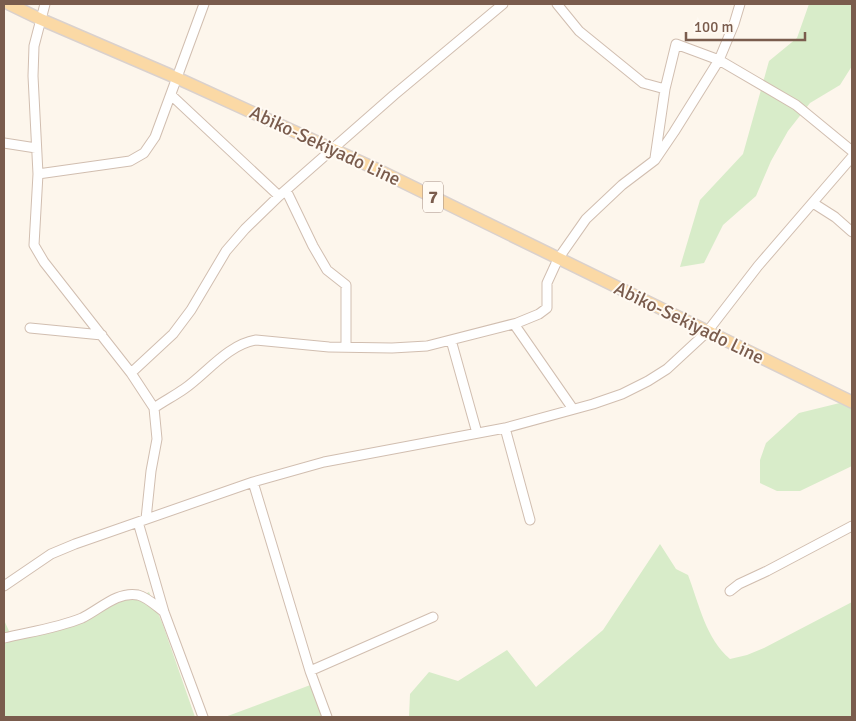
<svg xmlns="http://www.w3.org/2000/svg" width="856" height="721" font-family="Signika,sans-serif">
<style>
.green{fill:#d8ecc9}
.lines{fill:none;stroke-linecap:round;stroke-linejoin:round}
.minor-casing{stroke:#d1beb0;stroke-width:11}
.major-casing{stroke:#dad1cd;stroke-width:14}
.minor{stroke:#fff;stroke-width:9}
.major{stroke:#fbd9a5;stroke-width:11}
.labels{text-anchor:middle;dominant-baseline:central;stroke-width:4;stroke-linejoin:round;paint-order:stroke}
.shield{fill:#fffaf3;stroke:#a28b7f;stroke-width:1}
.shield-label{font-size:18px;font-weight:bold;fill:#7a5c4d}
.street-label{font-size:19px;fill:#7a5c4d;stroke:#fffaf3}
</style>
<rect width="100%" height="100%" fill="#fdf6ec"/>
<!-- green -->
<path class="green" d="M 809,4 L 852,4 L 852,66 L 840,85 L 810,103 L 788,131 L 771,161 L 756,196 L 723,225 L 704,263 L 680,267 L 700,200 L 743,154 L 769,61 L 797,38 Z
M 852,400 L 852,466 L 800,491 L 777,491 L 760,483 L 760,460 L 766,443 L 799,413 Z
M 660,544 L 676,569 L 688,575 C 699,604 706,639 730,659 L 747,655 L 764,648 L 852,602 L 852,717 L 409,717 L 410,694 L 429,672 L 458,681 L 507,650 L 536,687 L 603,630 Z
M 149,592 L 163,625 L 195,717 L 4,717 L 4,620 L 13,640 L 126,599 L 135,599 Z
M 313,684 L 325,717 L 225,717 Z"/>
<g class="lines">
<!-- minor casing -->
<g class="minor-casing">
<path id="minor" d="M 45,4 L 34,46 L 33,76 L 38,174 L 34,245 L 44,262 L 131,373 L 154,408 L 157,439 L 151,471 L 146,519
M 557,4 L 579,31 L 643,83 L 665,89 L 655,158
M 665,89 L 676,44 L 719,60 L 796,105 L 852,151
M 171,95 L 279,196
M 4,143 L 36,148
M 38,174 L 130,161 L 144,153 L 155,137 L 204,4
M 286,190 L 313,246 L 327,270 L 346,285 L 346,347
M 813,203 L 835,217 L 852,232
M 514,324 L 573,409
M 30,328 L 102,335
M 451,340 L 477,433
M 131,373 L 173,334 L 191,310 L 226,251 L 245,229 L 279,196 L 394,95 L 503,4
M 154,408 C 164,401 174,396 184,389 C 207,373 227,345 256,340 L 329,347 L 392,348 L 427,346 L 517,323 L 539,314 L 547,308 L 547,283 L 558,259 L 586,219 L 622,185 L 655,160 L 674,132 L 719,60 L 734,24 L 740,4
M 505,428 L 530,520
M 253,482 L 310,671 L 327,717
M 138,522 L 164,612 L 203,717
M 4,586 L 51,554 L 75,544 L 253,482 L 324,462 L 505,428 L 593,404 L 622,394 L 648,381 L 667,369 L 707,332 L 758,266 L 852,157
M 730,591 L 739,584 L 767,571 L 852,526
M 4,638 C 29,632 58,628 82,618 C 99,610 117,591 138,595 C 147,597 156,606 164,612
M 310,671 L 433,617"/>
</g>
<!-- major casing -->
<g class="major-casing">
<path id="major" d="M 9,4 L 40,19 L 177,78 L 374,168 L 852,402"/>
</g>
<!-- minor -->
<use href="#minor" class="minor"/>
<!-- major -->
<use href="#major" class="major"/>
</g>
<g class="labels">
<!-- shield labels -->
<rect class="shield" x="423" y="181.5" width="20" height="31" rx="4"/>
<g class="shield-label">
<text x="433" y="197">7</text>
</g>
<!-- street labels -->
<g class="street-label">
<text transform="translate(325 146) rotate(25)">Abiko-Sekiyado Line</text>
<text transform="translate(689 323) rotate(26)">Abiko-Sekiyado Line</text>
</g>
</g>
<!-- border -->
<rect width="856" height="721" fill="none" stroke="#7a5c4d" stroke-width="10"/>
<!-- scale -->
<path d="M686 32v8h119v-8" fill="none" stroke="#7a5c4d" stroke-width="2.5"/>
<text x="694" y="32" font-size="15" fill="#7a5c4d" stroke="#fffaf3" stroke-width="4" paint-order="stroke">100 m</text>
</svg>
